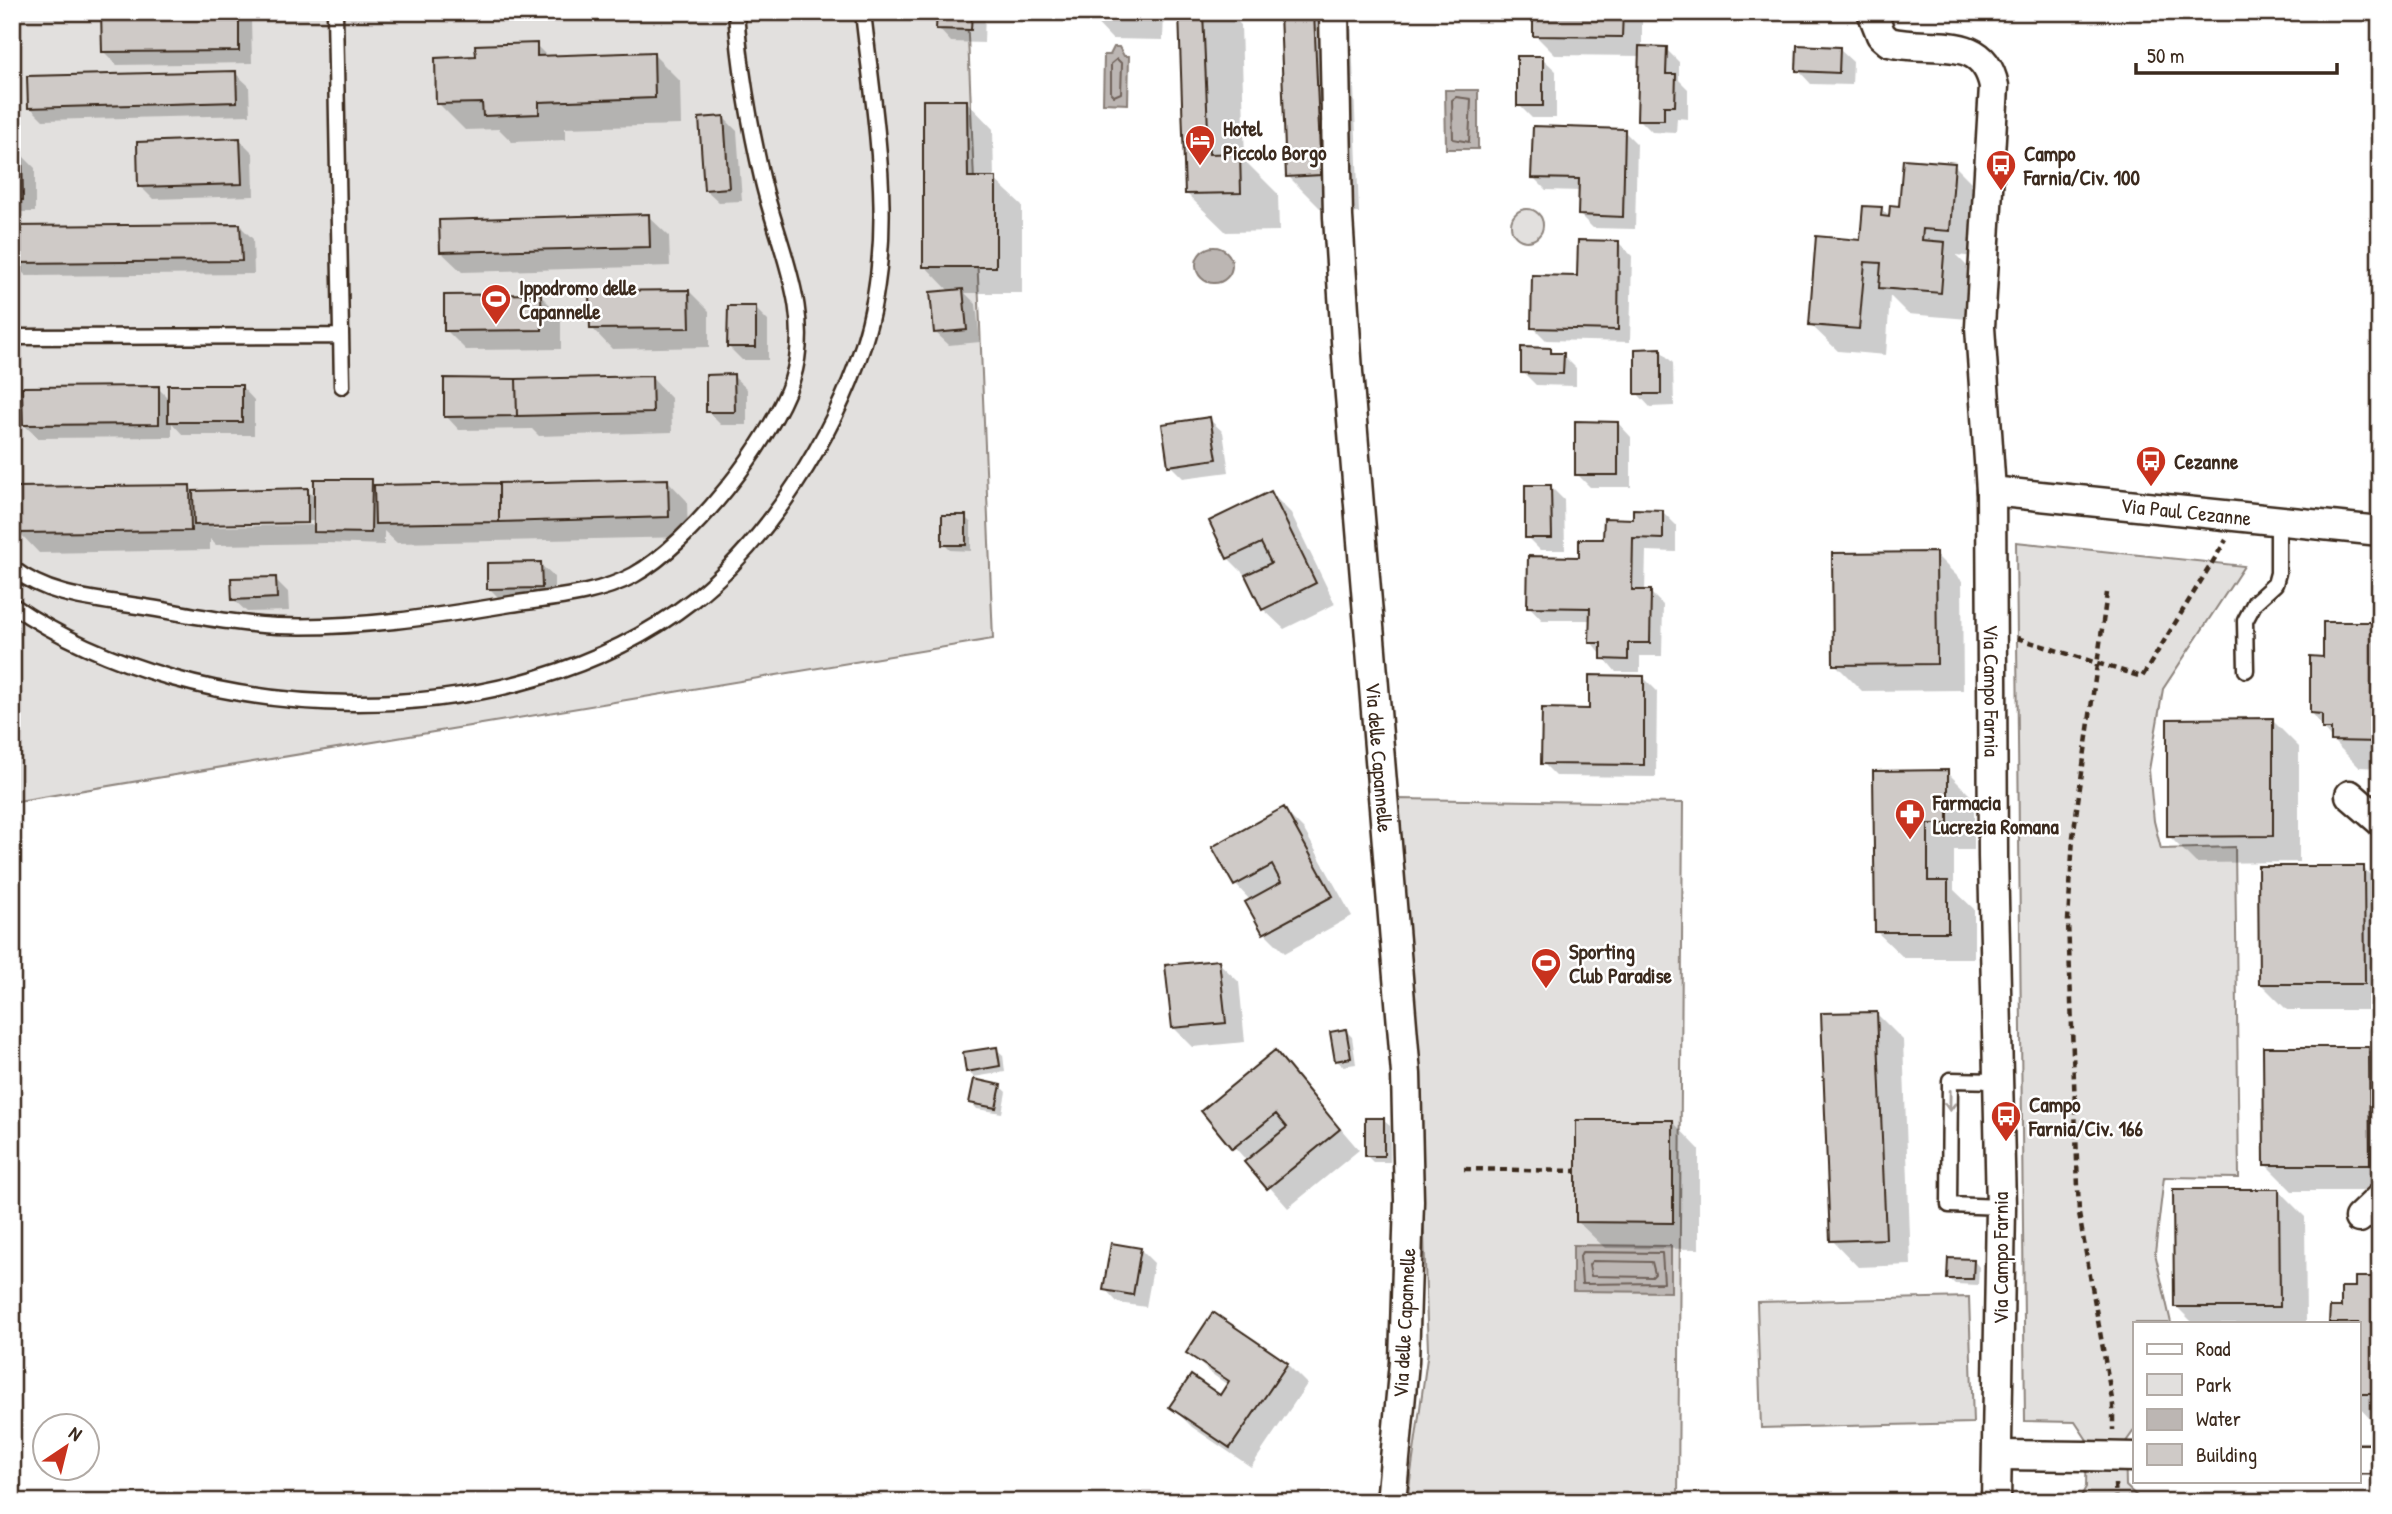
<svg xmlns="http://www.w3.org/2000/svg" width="2392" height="1514" font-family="'Patrick Hand',sans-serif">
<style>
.green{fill:#e2e0de;stroke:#8e857e;stroke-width:2}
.water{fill:#bcb6b3;stroke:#887e77;stroke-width:2}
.shadow{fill:#0003;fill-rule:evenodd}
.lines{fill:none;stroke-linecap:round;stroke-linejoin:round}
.shore{stroke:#6f625a;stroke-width:2}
.building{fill:#cfcac7;stroke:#3b2a1e;stroke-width:2}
.service-casing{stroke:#3b2a1e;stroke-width:19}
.minor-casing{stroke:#3b2a1e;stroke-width:33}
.path{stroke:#3b2a1e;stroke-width:4.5;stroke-dasharray:7 5;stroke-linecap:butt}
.service{stroke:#fff;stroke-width:14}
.minor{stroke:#fff;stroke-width:28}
.minor-bridge-casing{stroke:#3b2a1e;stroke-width:33;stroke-linecap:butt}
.minor-bridge{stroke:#fff;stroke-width:28}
.oneway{stroke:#a79f9a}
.labels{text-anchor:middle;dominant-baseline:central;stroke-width:5;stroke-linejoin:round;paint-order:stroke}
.poi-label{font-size:21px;font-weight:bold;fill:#3b2a1e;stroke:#fff;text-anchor:start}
.street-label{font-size:21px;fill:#3b2a1e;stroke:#fff}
</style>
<rect width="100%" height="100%" fill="#fff"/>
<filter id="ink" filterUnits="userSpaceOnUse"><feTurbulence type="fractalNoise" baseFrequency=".0143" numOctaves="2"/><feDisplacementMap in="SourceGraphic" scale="14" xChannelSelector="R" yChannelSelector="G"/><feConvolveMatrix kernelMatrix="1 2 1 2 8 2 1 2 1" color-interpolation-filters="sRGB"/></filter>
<g filter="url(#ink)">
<!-- green -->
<path class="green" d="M 12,12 L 967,12 L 993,639 L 12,802 Z
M1511 225a16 16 0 1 1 32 0a16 16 0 1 1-32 0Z
M 2016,542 L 2244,566 L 2163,689 L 2149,770 L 2154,821 L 2161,849 L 2235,847 L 2239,1178 L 2164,1177 L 2155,1253 L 2171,1323 L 2135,1323 L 2135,1429 L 2125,1443 L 2126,1486 L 2143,1502 L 2078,1502 L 2086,1487 L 2087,1440 L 2075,1422 L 2025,1421 Z
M 1398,799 L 1683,803 L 1678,1502 L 1407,1502 L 1428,1351 L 1422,1176 Z
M 1969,1297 L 1973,1423 L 1761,1428 L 1757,1302 Z"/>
<!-- water -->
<path class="water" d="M 1114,47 L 1119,47 L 1124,56 L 1129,56 L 1128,104 L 1103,103 L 1104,55 L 1110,55 Z
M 1445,90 L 1478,90 L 1478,149 L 1446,149 Z
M1196 265a18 18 0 1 1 36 0a18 18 0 1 1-36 0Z
M 1573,1245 L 1671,1246 L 1671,1292 L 1573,1291 Z"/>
<!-- shadow -->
<path class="shadow" d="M 103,12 L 245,12 L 251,19 L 252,63 L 117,65 L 104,52 Z
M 938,12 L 985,12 L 984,43 L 951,42 L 938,28 Z
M 1086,12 L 1164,12 L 1163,40 L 1112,39 Z
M 1181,12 L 1228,12 L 1241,25 L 1245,161 L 1278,194 L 1279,231 L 1226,232 L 1187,194 Z
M 1281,12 L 1351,12 L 1359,213 L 1327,215 L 1288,176 Z
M 1535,12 L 1642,12 L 1642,48 L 1666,49 L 1679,62 L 1679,80 L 1688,89 L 1688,119 L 1677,118 L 1676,133 L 1652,132 L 1639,119 L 1641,56 L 1555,55 L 1535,35 Z
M 536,45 L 548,57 L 653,54 L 680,81 L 681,125 L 565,128 L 565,140 L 512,142 L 499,129 L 465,130 L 438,103 L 477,58 Z
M 1839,49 L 1853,62 L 1852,85 L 1811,84 L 1798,70 Z
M 1542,58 L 1556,71 L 1556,118 L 1532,118 L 1519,105 Z
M 235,73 L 249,86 L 250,115 L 43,120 L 30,107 Z
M 967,102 L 993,129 L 994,179 L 1022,205 L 1022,293 L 965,293 L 976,304 L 980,342 L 949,345 L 935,332 L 950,292 L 925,266 Z
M 724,118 L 737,131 L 742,201 L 719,202 L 705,189 Z
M 1624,131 L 1637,144 L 1635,229 L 1593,228 L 1580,215 L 1580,191 L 1546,190 L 1533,177 Z
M 240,140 L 253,153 L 254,196 L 153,199 L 140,186 Z
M 12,155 L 22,155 L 35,168 L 35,212 L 12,212 Z
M 1954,165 L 1981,192 L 1976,257 L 1956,255 L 1971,270 L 1968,319 L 1908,314 L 1890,296 L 1886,355 L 1838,351 L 1811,325 L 1881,209 L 1891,218 Z
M 648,216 L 669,236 L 670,266 L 462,272 L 441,252 Z
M 240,226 L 253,239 L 254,274 L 26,276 L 13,262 Z
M 1619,243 L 1632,256 L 1630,342 L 1546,340 L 1533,327 Z
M 689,291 L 709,311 L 709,347 L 612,349 L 592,328 Z
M 541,296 L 561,316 L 561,349 L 466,350 L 446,330 Z
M 755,308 L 768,321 L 768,360 L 742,360 L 729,347 Z
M 1551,350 L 1556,355 L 1563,355 L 1576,368 L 1576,386 L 1536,385 L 1523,372 Z
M 1660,350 L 1673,363 L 1674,406 L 1650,407 L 1637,393 Z
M 733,376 L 747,389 L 747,425 L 721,425 L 708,412 Z
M 651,377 L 671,398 L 672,432 L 539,436 L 532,429 L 459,430 L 446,416 Z
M 241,386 L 254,400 L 254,435 L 183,435 L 172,423 L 172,437 L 38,438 L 24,425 L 158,388 L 170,400 Z
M 1209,419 L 1223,432 L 1229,472 L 1183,478 L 1170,465 Z
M 1618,423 L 1631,437 L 1631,487 L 1590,487 L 1577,474 Z
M 667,480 L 687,501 L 688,537 L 397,543 L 384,531 L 384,545 L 326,543 L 216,545 L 210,539 L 210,550 L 39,553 L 19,532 L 189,487 L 195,492 L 307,490 L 315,498 L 371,481 L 376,487 ZM 317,521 L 317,525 L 213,527 L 213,523 Z
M 1551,487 L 1564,500 L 1565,550 L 1540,550 L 1527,537 Z
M 1271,493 L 1291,513 L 1335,604 L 1284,629 L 1263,609 L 1249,579 L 1228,558 Z
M 1663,512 L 1676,525 L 1676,552 L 1646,551 L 1645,592 L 1650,592 L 1663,605 L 1662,656 L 1640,656 L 1640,672 L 1616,672 L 1591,642 L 1591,620 L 1542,620 L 1529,606 L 1605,541 L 1634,521 Z
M 965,517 L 971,523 L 971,551 L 950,550 L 944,544 Z
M 1935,554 L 1962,581 L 1963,690 L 1862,691 L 1835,664 Z
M 540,564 L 554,577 L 554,600 L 502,601 L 489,588 Z
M 275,579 L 288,592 L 289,611 L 247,612 L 233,599 Z
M 2380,624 L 2380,768 L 2359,767 L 2333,741 L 2311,713 L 2325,659 Z
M 1644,678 L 1657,691 L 1656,777 L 1556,776 L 1543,763 L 1590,711 Z
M 2272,720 L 2299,747 L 2299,862 L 2196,863 L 2169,836 Z
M 1947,772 L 1974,799 L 1974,850 L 1954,850 L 1954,890 L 1974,909 L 1974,958 L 1904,958 L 1877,932 Z
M 1284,810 L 1304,830 L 1352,916 L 1285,953 L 1265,933 L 1251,901 L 1236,885 L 1215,848 Z
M 2363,868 L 2380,884 L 2380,1010 L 2287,1010 L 2260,983 Z
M 1218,962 L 1239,982 L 1245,1042 L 1193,1047 L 1173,1027 Z
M 1876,1013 L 1903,1040 L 1911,1265 L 1858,1267 L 1832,1240 Z
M 1346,1031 L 1352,1037 L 1356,1064 L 1343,1066 L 1336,1060 Z
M 996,1049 L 1003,1055 L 1005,1072 L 974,1077 L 968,1071 Z
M 2369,1049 L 2380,1060 L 2380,1191 L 2292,1191 L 2266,1165 Z
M 1275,1052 L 1359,1150 L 1288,1208 L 1203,1111 Z
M 1000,1086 L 1006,1092 L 1002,1113 L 977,1109 L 971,1102 Z
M 1383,1120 L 1390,1126 L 1390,1162 L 1373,1162 L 1366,1155 Z
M 1673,1122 L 1699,1149 L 1699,1249 L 1605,1248 L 1578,1222 Z
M 2278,1190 L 2305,1217 L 2306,1323 L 2193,1323 L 2176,1306 Z
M 1141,1250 L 1154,1263 L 1146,1307 L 1118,1303 L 1105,1289 Z
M 1973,1260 L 1979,1267 L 1978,1285 L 1955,1284 L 1949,1278 Z
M 2380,1279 L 2380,1420 L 2371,1420 L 2359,1407 L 2359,1323 L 2331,1323 L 2331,1309 L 2343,1309 L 2356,1289 Z
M 1189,1352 L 1287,1364 L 1307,1384 L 1251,1467 L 1192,1427 L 1172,1407 L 1220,1397 L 1228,1385 L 1209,1372 Z"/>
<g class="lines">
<!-- shore -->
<path class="shore" d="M 1117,59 L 1122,64 L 1121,93 L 1114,96 L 1111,93 L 1111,64 Z
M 1456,97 L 1471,99 L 1469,142 L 1453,139 L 1452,100 Z
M 1582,1252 L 1662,1253 L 1664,1283 L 1582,1284 L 1580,1256 Z
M 1592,1261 L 1652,1262 L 1655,1274 L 1652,1277 L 1591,1276 L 1589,1265 Z"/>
</g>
<!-- building -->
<path class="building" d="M 101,12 L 239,12 L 239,51 L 102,52 Z
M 937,12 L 972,12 L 971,30 L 936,29 Z
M 1179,12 L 1203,12 L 1209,154 L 1240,153 L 1241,193 L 1185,194 Z
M 1280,12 L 1314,12 L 1321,175 L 1286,177 Z
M 1533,12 L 1623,12 L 1622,37 L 1533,36 Z
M 537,43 L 537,56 L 654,52 L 655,98 L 539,102 L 539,114 L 483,116 L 482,103 L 436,104 L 435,58 L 476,56 L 475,45 Z
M 1797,45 L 1840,47 L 1839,73 L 1796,71 Z
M 1639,46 L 1667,47 L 1666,74 L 1676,74 L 1675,106 L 1664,106 L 1664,120 L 1637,120 Z
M 1517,56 L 1543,56 L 1543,106 L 1517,106 Z
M 236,71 L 237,102 L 28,108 L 27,76 Z
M 923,100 L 967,100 L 968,177 L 996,177 L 996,267 L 923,267 Z
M 724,116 L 729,188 L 704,190 L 699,118 Z
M 1533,126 L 1625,129 L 1623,217 L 1578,215 L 1579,179 L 1531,178 Z
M 240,138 L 242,184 L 138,187 L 137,142 Z
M 12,153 L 22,153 L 23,200 L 12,200 Z
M 1903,159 L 1955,163 L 1950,231 L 1923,229 L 1922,240 L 1945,242 L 1941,293 L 1879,288 L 1881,263 L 1865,262 L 1859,329 L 1809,325 L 1816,236 L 1860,240 L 1863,206 L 1882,207 L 1881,216 L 1889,217 L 1890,205 L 1899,206 Z
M 649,214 L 650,247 L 440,252 L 439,220 Z
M 240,224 L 242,261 L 12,263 L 12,226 Z
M 1578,240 L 1619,241 L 1618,330 L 1531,328 L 1532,275 L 1577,276 Z
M 963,289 L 967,330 L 934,333 L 930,292 Z
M 689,290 L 690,328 L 590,329 L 589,291 Z
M 541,294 L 542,330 L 444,331 L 444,295 Z
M 728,306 L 756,306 L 756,347 L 727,347 Z
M 1521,347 L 1551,348 L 1551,353 L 1564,353 L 1563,374 L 1521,373 Z
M 1661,348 L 1661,394 L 1635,394 L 1635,349 Z
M 734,374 L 735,412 L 706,412 L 706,375 Z
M 652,376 L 653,413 L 517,416 L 516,379 Z
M 444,378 L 516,379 L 517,416 L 444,417 Z
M 168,385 L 242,385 L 242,422 L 168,422 Z
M 159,386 L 159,424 L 23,425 L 22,387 Z
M 1210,417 L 1217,459 L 1168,466 L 1162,424 Z
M 1575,421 L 1618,422 L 1618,475 L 1575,475 Z
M 314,479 L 372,479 L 371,533 L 314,532 Z
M 668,479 L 669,517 L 499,522 L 499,483 Z
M 499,483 L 499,522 L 375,524 L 374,485 Z
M 190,485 L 191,531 L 17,533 L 16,487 Z
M 1525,485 L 1551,485 L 1552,538 L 1525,538 Z
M 308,488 L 308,523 L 194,525 L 193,491 Z
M 1271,491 L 1316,583 L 1262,610 L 1245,575 L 1271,563 L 1261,543 L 1227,559 L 1209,521 Z
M 1633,509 L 1663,510 L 1663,539 L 1633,538 L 1632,590 L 1651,590 L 1650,643 L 1628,643 L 1628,660 L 1601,659 L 1601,643 L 1589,643 L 1590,608 L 1527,607 L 1528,556 L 1579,557 L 1579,539 L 1603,539 L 1604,518 L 1633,519 Z
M 942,515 L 966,515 L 966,545 L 942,545 Z
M 1936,552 L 1937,664 L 1833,665 L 1832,553 Z
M 541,562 L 542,588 L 487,589 L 487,563 Z
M 276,577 L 277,598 L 232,600 L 231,578 Z
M 2323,622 L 2380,622 L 2380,742 L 2331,741 L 2331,729 L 2322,729 L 2322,714 L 2310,713 L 2310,656 L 2323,657 Z
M 1589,675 L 1644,676 L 1644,765 L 1541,764 L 1542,708 L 1589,709 Z
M 2273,718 L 2273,836 L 2167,837 L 2167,719 Z
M 1948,770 L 1948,824 L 1928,824 L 1928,881 L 1948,881 L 1948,932 L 1875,932 L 1873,771 Z
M 1284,807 L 1333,896 L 1263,934 L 1245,902 L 1281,882 L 1272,865 L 1234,886 L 1212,847 Z
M 2258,866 L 2364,866 L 2365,984 L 2259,984 Z
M 1219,960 L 1226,1023 L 1172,1028 L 1165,965 Z
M 1877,1012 L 1886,1239 L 1830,1241 L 1821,1013 Z
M 1346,1029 L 1351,1058 L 1335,1061 L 1330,1032 Z
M 997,1047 L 1000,1066 L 966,1072 L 963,1052 Z
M 2263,1047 L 2369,1047 L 2370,1165 L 2264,1165 Z
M 1275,1050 L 1340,1129 L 1267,1189 L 1244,1162 L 1287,1127 L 1276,1114 L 1232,1149 L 1201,1111 Z
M 974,1079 L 1001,1085 L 996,1108 L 969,1103 Z
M 1365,1118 L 1384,1118 L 1384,1156 L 1365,1156 Z
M 1576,1120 L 1673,1120 L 1673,1223 L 1576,1222 Z
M 2173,1189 L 2279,1189 L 2280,1307 L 2174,1307 Z
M 1111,1243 L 1141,1248 L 1133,1295 L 1103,1290 Z
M 1948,1258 L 1974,1259 L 1973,1279 L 1947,1279 Z
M 2355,1277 L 2380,1277 L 2380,1394 L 2359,1394 L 2359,1323 L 2329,1323 L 2330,1307 L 2341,1307 L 2341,1287 L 2355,1287 Z
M 1213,1312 L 1288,1363 L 1230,1448 L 1169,1407 L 1191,1375 L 1220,1395 L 1229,1381 L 1186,1353 Z"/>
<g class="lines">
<!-- service casing -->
<g class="service-casing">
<path id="service" d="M 335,12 L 342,386
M 12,337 L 341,336
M 12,568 C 49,597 94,599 138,606 C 184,613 230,624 277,626 C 355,629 433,617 511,604 C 552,598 597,595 634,575 C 691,543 771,442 792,380 C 814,314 778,246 763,182 C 750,126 740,70 736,12
M 12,605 C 197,732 513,741 693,600 C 769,540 833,437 863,346 C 898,237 875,123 863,12
M 2246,670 L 2245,621 L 2255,602 L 2275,584 L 2278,573 L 2278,520
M 1998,1081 L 1950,1080 L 1949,1205 L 2001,1207"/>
</g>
<!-- minor casing -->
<g class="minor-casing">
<g id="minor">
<path id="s1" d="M 1334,12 L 1338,217 L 1348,372 L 1406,1074 L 1409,1201 L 1404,1362 L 1391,1502"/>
<path id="s2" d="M 1872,12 L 1881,35 L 1889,42 C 1930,53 1983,31 1994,86 L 1980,327 L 1991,491 L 1993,857 L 2001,1207 L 1996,1502"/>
<path id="s3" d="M 1991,491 L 2380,531"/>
<path d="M 2350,795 L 2380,821"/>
<path d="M 2359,1218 L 2380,1198"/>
<path d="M 1998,1455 L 2085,1456"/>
<path d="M 2359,1459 L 2380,1459"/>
</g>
</g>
<!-- path -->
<path class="path" d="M 2107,593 L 2073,837 L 2068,921 L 2079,1214 L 2113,1405 L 2113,1430
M 2017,638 L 2142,677 L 2226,540
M 1464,1169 L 1576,1171
M 2115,1484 L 2116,1502"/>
<!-- service -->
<use href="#service" class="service"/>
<!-- minor -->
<use href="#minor" class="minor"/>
<!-- minor-bridge casing -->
<g class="minor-bridge-casing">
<path id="minor-bridge" d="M 2085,1456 L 2135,1457"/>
</g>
<!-- minor-bridge -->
<use href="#minor-bridge" class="minor-bridge"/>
</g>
<!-- one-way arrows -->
<defs><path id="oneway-shaft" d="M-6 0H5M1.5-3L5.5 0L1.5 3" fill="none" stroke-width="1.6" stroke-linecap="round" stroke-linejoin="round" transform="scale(1.75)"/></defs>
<use class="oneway" href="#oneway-shaft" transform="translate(1950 1101) rotate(91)"/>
</g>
<!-- icons -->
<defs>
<g id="hotel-pin" transform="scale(1.575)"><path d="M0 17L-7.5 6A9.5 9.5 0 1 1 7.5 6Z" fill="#c8321e" stroke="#fff"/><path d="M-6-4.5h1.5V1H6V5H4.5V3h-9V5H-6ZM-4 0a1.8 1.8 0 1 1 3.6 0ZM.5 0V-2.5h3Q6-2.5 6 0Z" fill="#fff"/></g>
<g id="bus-pin" transform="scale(1.575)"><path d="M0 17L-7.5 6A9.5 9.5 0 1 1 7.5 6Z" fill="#c8321e" stroke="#fff"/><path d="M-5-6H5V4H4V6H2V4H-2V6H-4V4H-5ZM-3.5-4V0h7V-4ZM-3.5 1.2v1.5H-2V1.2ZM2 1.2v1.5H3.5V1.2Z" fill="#fff"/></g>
<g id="stadium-pin" transform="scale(1.575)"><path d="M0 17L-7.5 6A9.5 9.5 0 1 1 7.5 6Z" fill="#c8321e" stroke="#fff"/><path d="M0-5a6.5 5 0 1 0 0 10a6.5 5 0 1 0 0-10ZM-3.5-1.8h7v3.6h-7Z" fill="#fff"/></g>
<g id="pharmacy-pin" transform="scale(1.575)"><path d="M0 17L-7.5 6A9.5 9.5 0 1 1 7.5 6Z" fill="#c8321e" stroke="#fff"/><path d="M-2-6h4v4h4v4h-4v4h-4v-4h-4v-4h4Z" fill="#fff"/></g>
</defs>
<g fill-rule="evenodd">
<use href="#hotel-pin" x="1200" y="140"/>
<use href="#bus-pin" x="2001" y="165"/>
<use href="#stadium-pin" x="496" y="299"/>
<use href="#bus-pin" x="2151" y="461"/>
<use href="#pharmacy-pin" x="1910" y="814"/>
<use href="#stadium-pin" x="1546" y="963"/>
<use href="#bus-pin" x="2006" y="1116"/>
</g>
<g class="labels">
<!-- poi labels -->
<g class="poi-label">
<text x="1223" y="128">Hotel<tspan x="1223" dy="24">Piccolo Borgo</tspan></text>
<text x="2024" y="153">Campo<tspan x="2024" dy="24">Farnia/Civ. 100</tspan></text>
<text x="519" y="287">Ippodromo delle<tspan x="519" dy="24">Capannelle</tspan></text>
<text x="2174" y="461">Cezanne</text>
<text x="1933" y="802">Farmacia<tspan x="1933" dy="24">Lucrezia Romana</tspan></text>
<text x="1569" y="951">Sporting<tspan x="1569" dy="24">Club Paradise</tspan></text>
<text x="2029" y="1104">Campo<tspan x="2029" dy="24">Farnia/Civ. 166</tspan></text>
</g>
<!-- street labels -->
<g class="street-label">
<text stroke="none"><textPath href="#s3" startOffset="196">Via Paul Cezanne</textPath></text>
<text stroke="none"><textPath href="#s2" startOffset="766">Via Campo Farnia</textPath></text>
<text stroke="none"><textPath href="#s1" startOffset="747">Via delle Capannelle</textPath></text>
<text transform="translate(2000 1258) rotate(-90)">Via Campo Farnia</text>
<text transform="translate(1404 1323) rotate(-87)">Via delle Capannelle</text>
</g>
</g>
<!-- margin -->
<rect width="2392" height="1514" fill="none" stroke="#fff" stroke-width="42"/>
<rect x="21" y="21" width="2350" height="1472" fill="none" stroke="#3b2a1e" stroke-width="2.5" filter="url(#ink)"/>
<!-- legend -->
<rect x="2133" y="1322" width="228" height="161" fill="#ffffff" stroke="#b1aaa5" stroke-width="2"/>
<rect x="2147" y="1344" width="35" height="10" fill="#ffffff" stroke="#b1aaa5" stroke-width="2"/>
<text x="2196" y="1356" font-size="21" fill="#3b2a1e">Road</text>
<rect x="2147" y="1374" width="35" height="21" fill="#e2e0de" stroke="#b1aaa5" stroke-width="2"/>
<text x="2196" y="1392" font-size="21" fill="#3b2a1e">Park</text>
<rect x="2147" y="1409" width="35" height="21" fill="#bcb6b3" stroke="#b1aaa5" stroke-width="2"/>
<text x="2196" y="1426" font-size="21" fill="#3b2a1e">Water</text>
<rect x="2147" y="1444" width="35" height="21" fill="#cfcac7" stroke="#b1aaa5" stroke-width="2"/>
<text x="2196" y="1462" font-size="21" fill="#3b2a1e">Building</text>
<!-- north arrow -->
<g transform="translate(66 1447) rotate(35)"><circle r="33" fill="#ffffff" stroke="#b1aaa5" stroke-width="2"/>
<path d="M0-5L12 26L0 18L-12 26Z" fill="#c8321e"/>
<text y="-10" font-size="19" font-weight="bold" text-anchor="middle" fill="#3b2a1e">N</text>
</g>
<!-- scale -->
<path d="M2136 63v10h201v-10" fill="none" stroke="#3b2a1e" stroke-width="3.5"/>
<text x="2147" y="63" font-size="21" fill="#3b2a1e" stroke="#ffffff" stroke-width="5" paint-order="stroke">50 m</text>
</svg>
